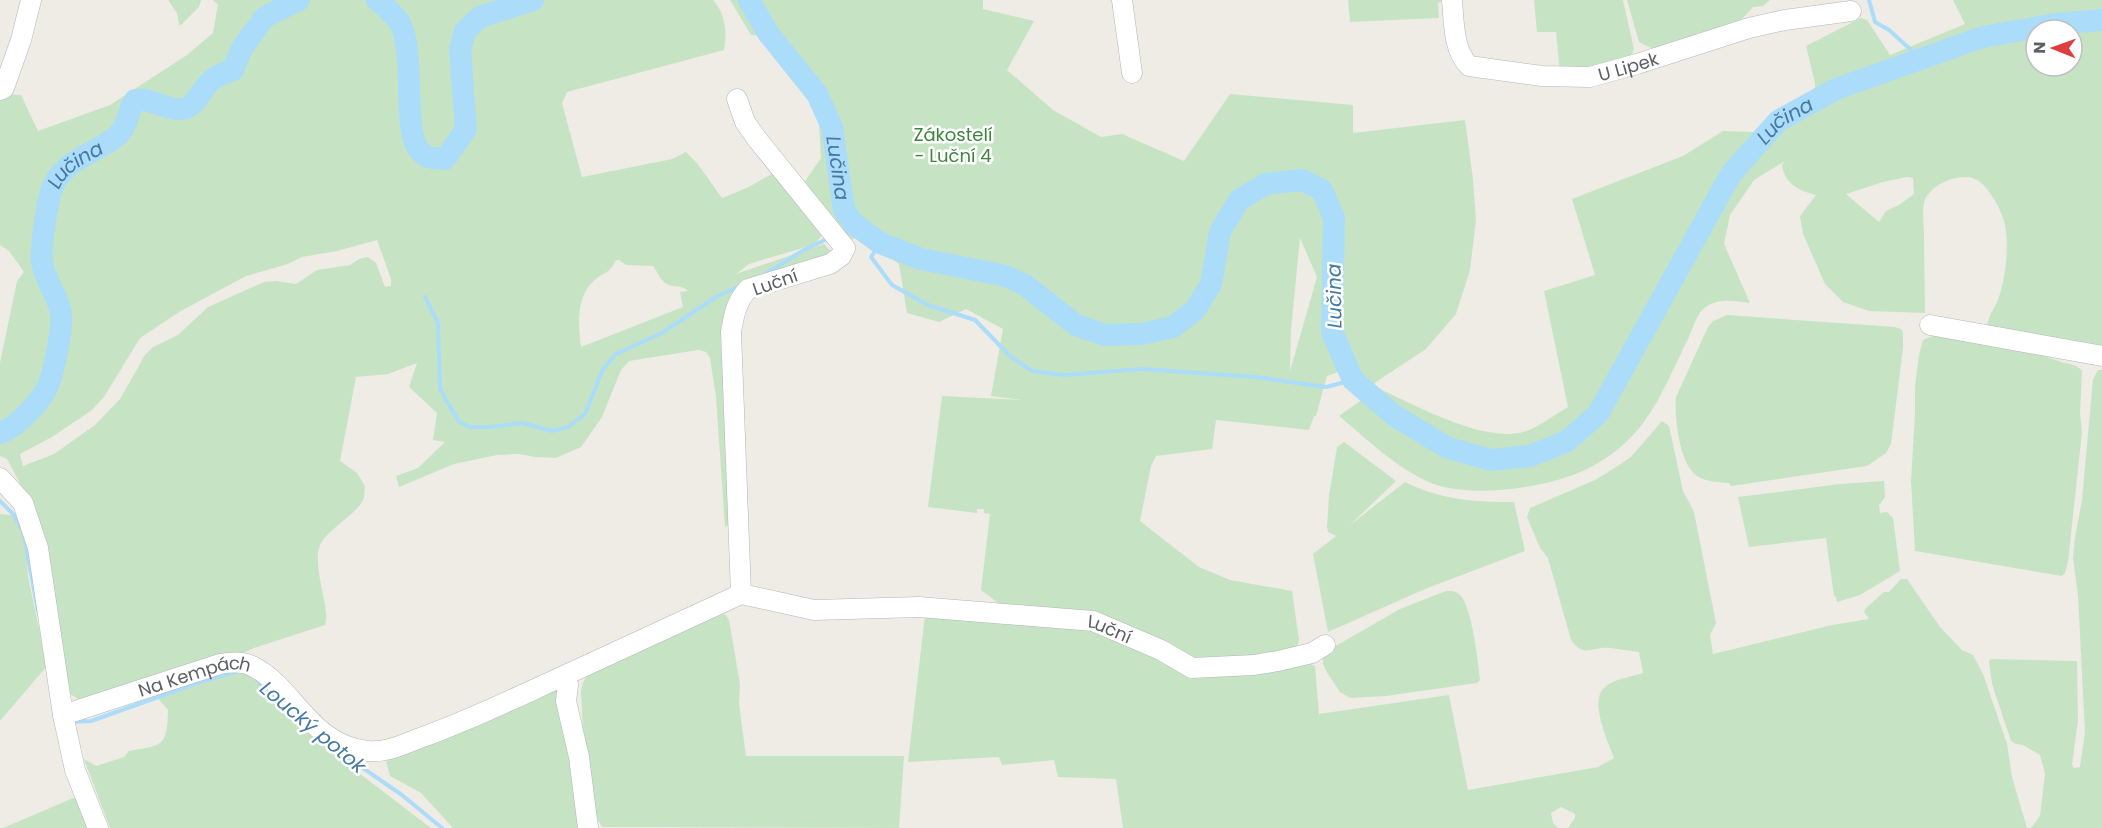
<svg xmlns="http://www.w3.org/2000/svg" width="2102" height="828" font-family="Poppins,sans-serif">
<style>
.green{fill:#c6e4c4;fill-rule:evenodd}
.lines{fill:none;stroke-linecap:round;stroke-linejoin:round}
.stream{stroke:#abdcf9;stroke-width:4}
.river{stroke:#abdcf9;stroke-width:22}
.minor-casing{stroke:#b3b6b9;stroke-width:21}
.minor{stroke:#fff;stroke-width:20}
.labels{text-anchor:middle;dominant-baseline:central;stroke-width:5;stroke-linejoin:round;paint-order:stroke}
.street-label{font-size:18px;fill:#5d6165;stroke:#fff}
.park-label{font-size:18px;fill:#3e843c;stroke:#fff}
.water-label{font-size:20px;font-style:italic;fill:#4679a2;stroke:#fff}
</style>
<rect width="100%" height="100%" fill="#eeece5"/>
<!-- green -->
<path class="green" d="M 168,0 L 201,0 L 199,7 L 181,25 L 179,25 L 177,13 Z
M 212,0 L 713,0 C 726,14 727,32 724,50 L 567,92 L 562,103 L 582,177 L 672,159 L 686,152 L 697,163 L 722,198 L 749,187 L 773,173 L 804,183 L 821,158 L 818,106 L 778,38 L 751,35 L 730,0 L 983,0 L 983,9 L 1034,21 L 1007,70 L 1053,110 L 1101,137 L 1122,134 L 1184,161 L 1230,94 L 1353,105 L 1353,133 L 1465,120 L 1473,179 L 1476,220 L 1470,270 L 1456,314 L 1426,349 L 1376,382 L 1367,391 L 1353,380 L 1352,367 L 1327,376 L 1316,416 L 1314,416 L 1309,430 L 1216,420 L 1212,449 L 1156,456 L 1151,466 L 1140,521 L 1199,567 L 1230,580 L 1292,591 L 1299,640 L 1295,655 L 1315,666 L 1319,714 L 1449,695 L 1468,790 L 1598,767 L 1614,758 C 1608,742 1590,703 1603,689 C 1612,679 1631,677 1643,673 L 1639,652 C 1629,651 1620,649 1610,648 C 1593,646 1584,659 1571,640 L 1548,558 L 1540,548 L 1527,517 L 1530,508 L 1595,480 L 1613,469 L 1631,457 L 1662,421 L 1669,426 L 1683,491 L 1694,512 L 1716,623 L 1710,635 L 1713,654 L 1832,625 L 1869,619 L 1864,612 L 1866,608 L 1884,592 L 1889,592 L 1901,579 L 1907,579 L 1940,627 L 1962,650 L 1973,655 L 1983,674 L 2007,744 L 2012,777 L 2027,828 L 1568,828 L 1575,818 L 1575,814 L 1561,807 L 1551,813 L 1553,823 L 1558,828 L 1123,828 L 1116,779 L 1058,777 L 1054,760 L 1002,765 L 999,757 L 908,762 L 925,615 L 1093,621 L 1006,609 L 981,590 L 990,514 L 984,513 L 984,509 L 977,509 L 977,513 L 928,507 L 942,396 L 1023,400 L 991,396 L 1003,329 L 966,309 L 939,322 L 907,313 L 899,264 L 862,237 L 844,241 L 824,231 L 816,244 L 749,264 L 736,274 L 824,244 L 831,252 L 822,260 L 729,300 L 736,521 L 725,527 L 716,397 L 710,358 L 706,352 L 698,350 L 629,361 L 621,370 L 602,417 L 581,447 L 556,458 L 535,457 L 519,454 L 497,455 L 454,464 L 399,487 L 396,476 L 418,468 L 445,442 L 433,440 L 437,413 L 409,387 L 417,363 L 388,374 L 356,377 L 340,461 L 357,473 L 365,486 C 364,490 365,496 363,500 C 356,515 323,532 319,548 C 313,570 331,611 325,625 L 254,648 L 239,655 L 86,701 L 78,699 L 67,692 L 35,512 L 7,459 L 0,456 L 0,363 L 17,281 L 24,272 L 9,251 L 0,245 L 0,97 L 3,94 L 21,95 L 38,131 L 110,105 L 187,55 L 213,33 L 218,4 ZM 1300,238 L 1317,277 L 1290,371 L 1291,330 ZM 377,240 L 391,279 L 391,286 L 385,287 L 376,263 L 368,257 L 359,259 L 350,265 L 317,270 L 296,284 L 276,281 L 264,282 L 208,307 L 178,335 L 153,347 L 145,355 L 120,399 L 95,425 L 54,454 L 23,466 L 20,454 L 52,437 L 92,410 L 104,397 L 140,338 L 179,312 L 246,276 L 288,264 L 302,257 L 337,251 ZM 616,260 L 619,260 L 626,265 L 653,266 C 657,271 660,279 665,283 C 672,288 681,284 688,291 L 680,292 L 683,307 L 581,347 C 578,325 576,294 596,279 C 606,271 609,274 616,260 Z
M 1348,0 L 1443,0 L 1438,3 L 1439,18 L 1350,22 Z
M 1534,0 L 1623,0 L 1634,49 L 1630,60 L 1560,73 L 1556,32 L 1537,32 Z
M 1627,0 L 1770,0 L 1763,6 L 1753,7 L 1741,20 L 1658,48 L 1651,48 L 1639,42 Z
M 1953,0 L 2102,0 L 2102,348 L 1987,326 C 1989,313 1995,309 1999,297 C 2006,275 2009,247 2005,225 C 2003,212 1990,190 1980,182 C 1965,169 1928,184 1924,203 C 1922,213 1924,225 1924,235 C 1924,261 1925,287 1925,313 L 1869,311 L 1843,302 L 1825,284 L 1803,234 L 1800,216 L 1816,195 C 1799,191 1784,183 1782,165 L 1785,161 L 1754,180 L 1730,215 L 1724,244 L 1750,303 C 1733,301 1716,297 1702,310 C 1696,317 1692,330 1688,339 C 1674,367 1662,398 1643,423 C 1630,441 1610,457 1591,467 C 1553,488 1471,499 1431,483 C 1396,468 1368,440 1339,416 L 1378,388 C 1415,405 1483,443 1523,432 C 1538,428 1554,415 1568,407 L 1544,291 L 1595,275 L 1572,199 L 1683,156 L 1723,131 L 1754,132 L 1777,115 L 1815,91 L 1815,83 L 1806,46 L 1861,18 L 1867,20 L 1890,55 L 1965,24 ZM 2036,30 L 2072,30 L 2072,66 L 2036,66 ZM 1907,177 L 1913,178 L 1914,194 L 1899,205 L 1886,211 L 1879,222 L 1846,194 L 1883,182 Z
M 1727,315 L 1895,327 L 1901,329 L 1903,333 L 1903,348 L 1891,444 L 1886,453 L 1867,466 L 1731,486 L 1729,483 C 1718,482 1706,482 1697,476 C 1679,464 1674,416 1676,397 L 1708,327 L 1713,321 Z
M 1935,335 C 1978,342 2021,347 2061,362 C 2069,365 2076,363 2082,371 L 2080,413 L 2082,432 L 2068,562 L 2065,573 L 2062,576 L 1915,551 L 1911,481 L 1915,414 L 1915,386 L 1919,355 L 1923,340 Z
M 2098,370 L 2102,370 L 2102,828 L 2031,828 L 2040,816 L 2045,774 L 2040,755 L 2023,745 L 2016,744 L 2011,741 L 1992,684 L 1989,661 L 1991,659 L 2077,661 L 2078,720 L 2072,765 L 2074,768 L 2080,767 L 2085,732 L 2078,596 L 2073,558 L 2075,537 L 2082,500 L 2093,379 Z
M 1344,442 L 1396,481 L 1350,525 L 1405,482 C 1442,500 1472,502 1514,502 L 1525,551 L 1425,589 L 1328,632 L 1313,554 L 1336,536 L 1328,532 L 1327,527 L 1329,496 L 1337,447 Z
M 1884,481 L 1885,497 L 1879,505 L 1880,513 L 1887,512 L 1893,518 L 1900,571 L 1860,595 L 1837,602 L 1836,597 L 1834,596 L 1826,538 L 1749,547 L 1738,497 L 1840,484 Z
M 0,514 L 12,515 L 19,519 L 26,534 L 28,577 L 47,666 L 0,721 Z
M 1446,591 C 1451,591 1455,590 1460,595 C 1472,607 1478,661 1480,680 L 1477,683 L 1386,696 L 1350,698 L 1340,692 L 1326,671 L 1323,664 L 1323,656 L 1327,651 L 1400,609 Z
M 725,614 L 729,620 L 740,684 L 739,704 L 746,756 L 904,756 L 899,828 L 602,827 C 582,797 584,730 581,693 C 582,683 584,678 592,671 L 720,615 Z
M 238,671 L 257,679 L 317,741 L 431,828 L 110,828 L 84,759 L 96,766 L 124,757 L 129,751 C 163,745 167,747 168,710 L 156,696 L 227,672 Z
M 555,690 L 562,693 L 581,828 L 453,828 L 421,793 L 390,776 L 386,761 Z
M 78,796 L 92,828 L 3,828 Z"/>
<g class="lines">
<!-- stream -->
<path class="stream" d="M 1869,0 L 1875,22 L 1889,30 L 1921,59
M 842,234 L 860,229
M 880,243 L 871,257 L 892,285 L 928,305 L 975,320 L 1011,357 L 1032,371 L 1064,375 L 1142,369 L 1255,377 L 1326,387 L 1353,380
M 765,274 L 804,250 L 829,238
M 425,297 L 438,323 L 440,389 L 459,422 L 470,427 L 491,427 L 522,423 L 552,431 L 568,427 L 585,414 L 603,369 L 616,354 L 662,333 L 716,297 L 740,286
M 0,501 L 13,514 L 23,531 L 38,611
M 258,681 L 279,700
M 71,722 L 91,721 L 206,680 L 236,672
M 341,753 L 402,795 L 442,828"/>
<!-- river -->
<g class="river">
<path d="M 377,0 C 384,6 395,15 400,23 C 416,53 402,131 419,150 C 427,159 434,158 445,159 L 466,129 L 460,50 L 465,31 L 480,17 L 533,0"/>
<path id="s1" d="M 749,0 L 768,33 L 817,94 L 832,127 L 844,210 L 854,224 L 880,243 L 921,259 L 1006,276 L 1025,285 L 1076,325 L 1105,335 L 1141,334 L 1173,327 L 1195,310 L 1211,284 L 1220,232 L 1239,200 L 1266,184 L 1302,180 L 1322,190 L 1334,218 L 1332,332 L 1353,380 L 1395,416 L 1448,448 L 1491,460 L 1530,456 L 1567,441 L 1598,414 L 1731,174 L 1778,121 L 1836,89 L 1983,37 L 2056,24 L 2102,20"/>
<path id="s2" d="M 0,433 C 16,428 38,404 46,390 C 53,377 63,328 61,314 C 59,296 44,280 42,262 C 40,250 47,202 52,189 C 62,160 95,154 117,136 C 129,126 127,111 135,100 C 153,97 167,113 186,108 C 197,104 200,92 208,84 C 214,76 224,73 233,70 L 242,48 L 265,17 L 299,0"/>
</g>
<!-- minor casing -->
<g class="minor-casing">
<g id="minor">
<path d="M 1122,0 L 1132,73"/>
<path id="s3" d="M 1452,0 C 1454,21 1453,50 1469,66 L 1542,76 L 1590,77 L 1637,64 L 1749,28 L 1785,20 L 1851,11"/>
<path d="M 0,90 L 4,88 L 21,40 L 31,0"/>
<path d="M 737,99 L 745,122 L 757,139 L 845,248 L 841,256 L 830,264 L 748,289 C 736,302 734,315 731,332 L 741,594"/>
<path d="M 1930,325 L 2102,356"/>
<path d="M 0,478 L 23,503 L 38,548 L 63,715 L 75,770 L 98,828"/>
<path id="s4" d="M 559,678 L 741,594 L 814,610 L 919,607 L 1093,621 L 1161,650 L 1192,668 L 1254,665 L 1278,661 L 1312,653 L 1325,645"/>
<path id="s5" d="M 63,715 L 220,664 C 231,662 242,661 252,666 C 295,687 309,745 368,751 C 386,753 404,744 420,738 C 468,721 513,699 559,678 L 568,685 L 566,701 L 579,757 L 588,828"/>
</g>
</g>
<!-- minor -->
<use href="#minor" class="minor"/>
</g>
<g class="labels">
<!-- street labels -->
<g class="street-label">
<text stroke="none"><textPath href="#s3" startOffset="231">U Lipek</textPath></text>
<text transform="translate(775 282) rotate(-19)">Luční</text>
<text stroke="none"><textPath href="#s4" startOffset="573">Luční</textPath></text>
<text stroke="none"><textPath href="#s5" startOffset="138">Na Kempách</textPath></text>
</g>
<!-- park labels -->
<g class="park-label">
<text x="953" y="134">Zákostelí<tspan x="953" dy="21">- Luční 4</tspan></text>
</g>
<!-- water labels -->
<g class="water-label">
<text stroke="none"><textPath href="#s1" startOffset="1670">Lučina</textPath></text>
<text stroke="none"><textPath href="#s2" startOffset="306">Lučina</textPath></text>
<text stroke="none"><textPath href="#s1" startOffset="194">Lučina</textPath></text>
<text transform="translate(1334 296) rotate(-91)">Lučina</text>
<text transform="translate(313 727) rotate(40)">Loucký potok</text>
</g>
</g>
<!-- north arrow -->
<g transform="translate(2054 48) rotate(271)"><circle r="28" fill="#ffffff" stroke="#bec0c1" stroke-width="1.5"/>
<path d="M0-4.5L10 22L0 15L-10 22Z" fill="#dc3f3d"/>
<text y="-9" font-size="16" font-weight="bold" text-anchor="middle" fill="#5d6165">N</text>
</g>
</svg>
